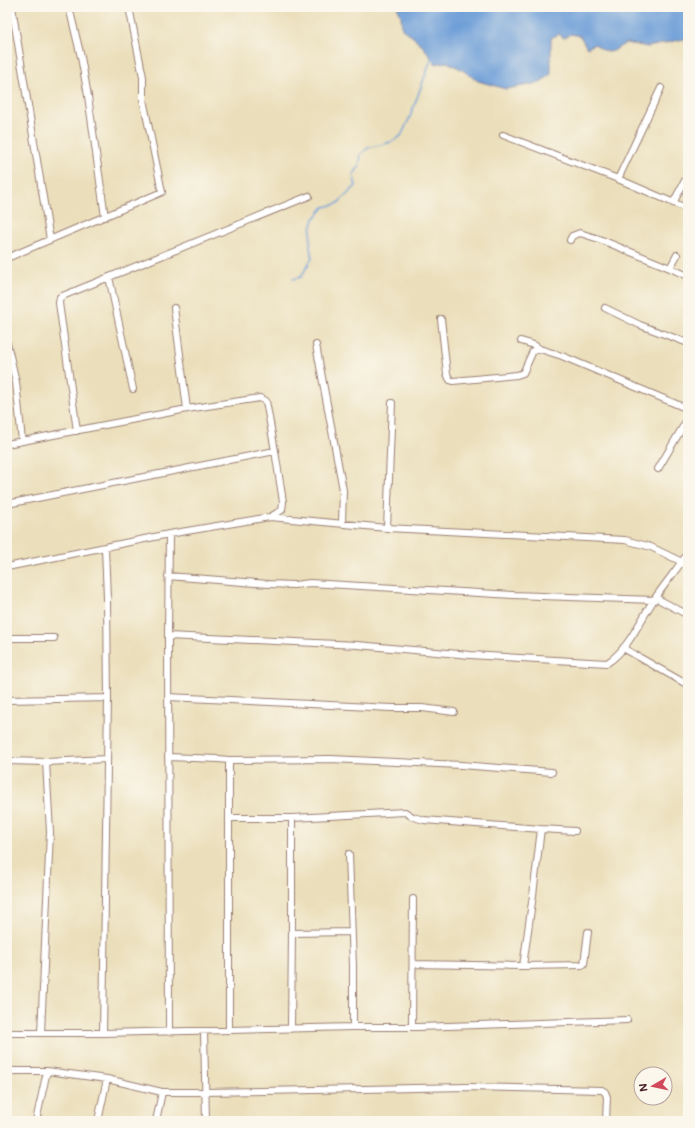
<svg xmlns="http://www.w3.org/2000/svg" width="695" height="1128" font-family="Mali,sans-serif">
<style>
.water{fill:#6e9fd8;stroke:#5c5f82}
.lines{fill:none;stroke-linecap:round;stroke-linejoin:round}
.stream{stroke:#6e9fd8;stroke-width:1.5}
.street-casing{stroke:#9a7f73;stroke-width:8}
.street{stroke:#fff;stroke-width:6}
</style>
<rect width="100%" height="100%" fill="#fbf7ec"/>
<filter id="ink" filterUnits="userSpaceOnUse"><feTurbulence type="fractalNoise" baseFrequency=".025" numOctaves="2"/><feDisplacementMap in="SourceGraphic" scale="8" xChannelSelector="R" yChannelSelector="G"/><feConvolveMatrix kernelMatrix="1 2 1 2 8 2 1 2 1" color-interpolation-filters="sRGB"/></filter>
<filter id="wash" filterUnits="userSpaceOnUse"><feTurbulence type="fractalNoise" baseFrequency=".012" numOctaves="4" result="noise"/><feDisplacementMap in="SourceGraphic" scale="16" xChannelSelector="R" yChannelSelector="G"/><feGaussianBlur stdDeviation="0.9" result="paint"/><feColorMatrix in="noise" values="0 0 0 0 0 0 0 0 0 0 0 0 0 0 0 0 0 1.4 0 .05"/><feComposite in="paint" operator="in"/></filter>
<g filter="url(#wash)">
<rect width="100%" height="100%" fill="#ebdfbb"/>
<!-- water -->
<path class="water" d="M 397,7 L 688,7 L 688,38 L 648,47 L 626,43 C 611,52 610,57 595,44 L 587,48 L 580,36 L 571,34 L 564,38 L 559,34 L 551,38 L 551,74 L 540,83 L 506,89 L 478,81 L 461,69 L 447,62 L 435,64 C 426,48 417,39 402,29 L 401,16 Z"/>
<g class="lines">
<!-- stream -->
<path class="stream" d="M 293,279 L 301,277 L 312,258 L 310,248 L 311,229 L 314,219 L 324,207 L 337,204 L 356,186 L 353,175 L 359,167 L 361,154 L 368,148 L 391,142 L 401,136 L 410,117 L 432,57"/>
</g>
</g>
<g filter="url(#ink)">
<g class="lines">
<!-- street casing -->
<g class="street-casing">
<path id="street" d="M 12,7 L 50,240
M 69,7 L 81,57 L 88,96 L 105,217
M 661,88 L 618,179 L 688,209
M 503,135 L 618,179
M 673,203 L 688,175
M 570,240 L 572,236 L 580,233 L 599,239 L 670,268
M 677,255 L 670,268 L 688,276
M 7,258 L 162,192 L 143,99 L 143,77 L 129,7
M 109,277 L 133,389
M 174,308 L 187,409
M 605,308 L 640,325 L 688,343
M 441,319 L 447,374 L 450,380 L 453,381 L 517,375 L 523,373 L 533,351 L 540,349
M 521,341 L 534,345 L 540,349 L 562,356 L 688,409
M 7,343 L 16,382 L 22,441
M 316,345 L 343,490 L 342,523
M 77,431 L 59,303 L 60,297 L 309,196
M 7,444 L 187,409 L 260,398 L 266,401 L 275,451
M 658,469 L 688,418
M 7,504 L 275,451 L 283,502 L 282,510 L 270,517 L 169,534 L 7,567
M 270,517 L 387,528 L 625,540 L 651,547 L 682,562
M 387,528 L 392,403
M 168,576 L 269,584 L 294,585 L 310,583 L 513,595 L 654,600
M 656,598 L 688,615
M 168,636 L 357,645 L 470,655 L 607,663 C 627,651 640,621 653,601 C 664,585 677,569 688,553
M 7,638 L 54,638
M 623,648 L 688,685
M 168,697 L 391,708 L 422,708 L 454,712
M 7,700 L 108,698
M 168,757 L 218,759 L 229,760 L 331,759 L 461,765 L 552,772
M 229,760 L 229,1030
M 7,761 L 46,762 L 107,759
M 229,818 L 292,818 L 405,812 L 413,817 L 424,820 L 541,829 L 575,831
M 349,854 L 353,966 L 353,1027
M 292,933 L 351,932
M 413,964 L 523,966 L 533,895 L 541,829
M 523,966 L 582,965 L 584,964 L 588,932
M 412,1027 L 413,899
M 291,1029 L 292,933 L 292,818
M 204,1031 L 206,1121
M 169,1032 L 168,636 L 169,534
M 7,1033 L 103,1033 L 353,1027 L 418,1027 L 627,1020
M 41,1033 L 50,832 L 46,762
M 103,1033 L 108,698 L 107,598 L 105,548
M 7,1071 L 47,1071 L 107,1079
M 36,1121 L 47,1071
M 98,1121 L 107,1079 L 162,1092 L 205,1092 L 467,1087 L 602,1090 L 605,1092 L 607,1097 L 606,1121
M 156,1121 L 162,1092"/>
</g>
<!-- street -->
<use href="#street" class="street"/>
</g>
</g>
<!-- margin -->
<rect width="695" height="1128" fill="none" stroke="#fbf7ec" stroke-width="24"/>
<!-- north arrow -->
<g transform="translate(653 1086) rotate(261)"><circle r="19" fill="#fbf7ec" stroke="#b4a19f"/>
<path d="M0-3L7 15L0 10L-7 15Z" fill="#d1495b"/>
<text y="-6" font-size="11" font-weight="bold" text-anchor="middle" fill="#4a1f2b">N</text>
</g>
</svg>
